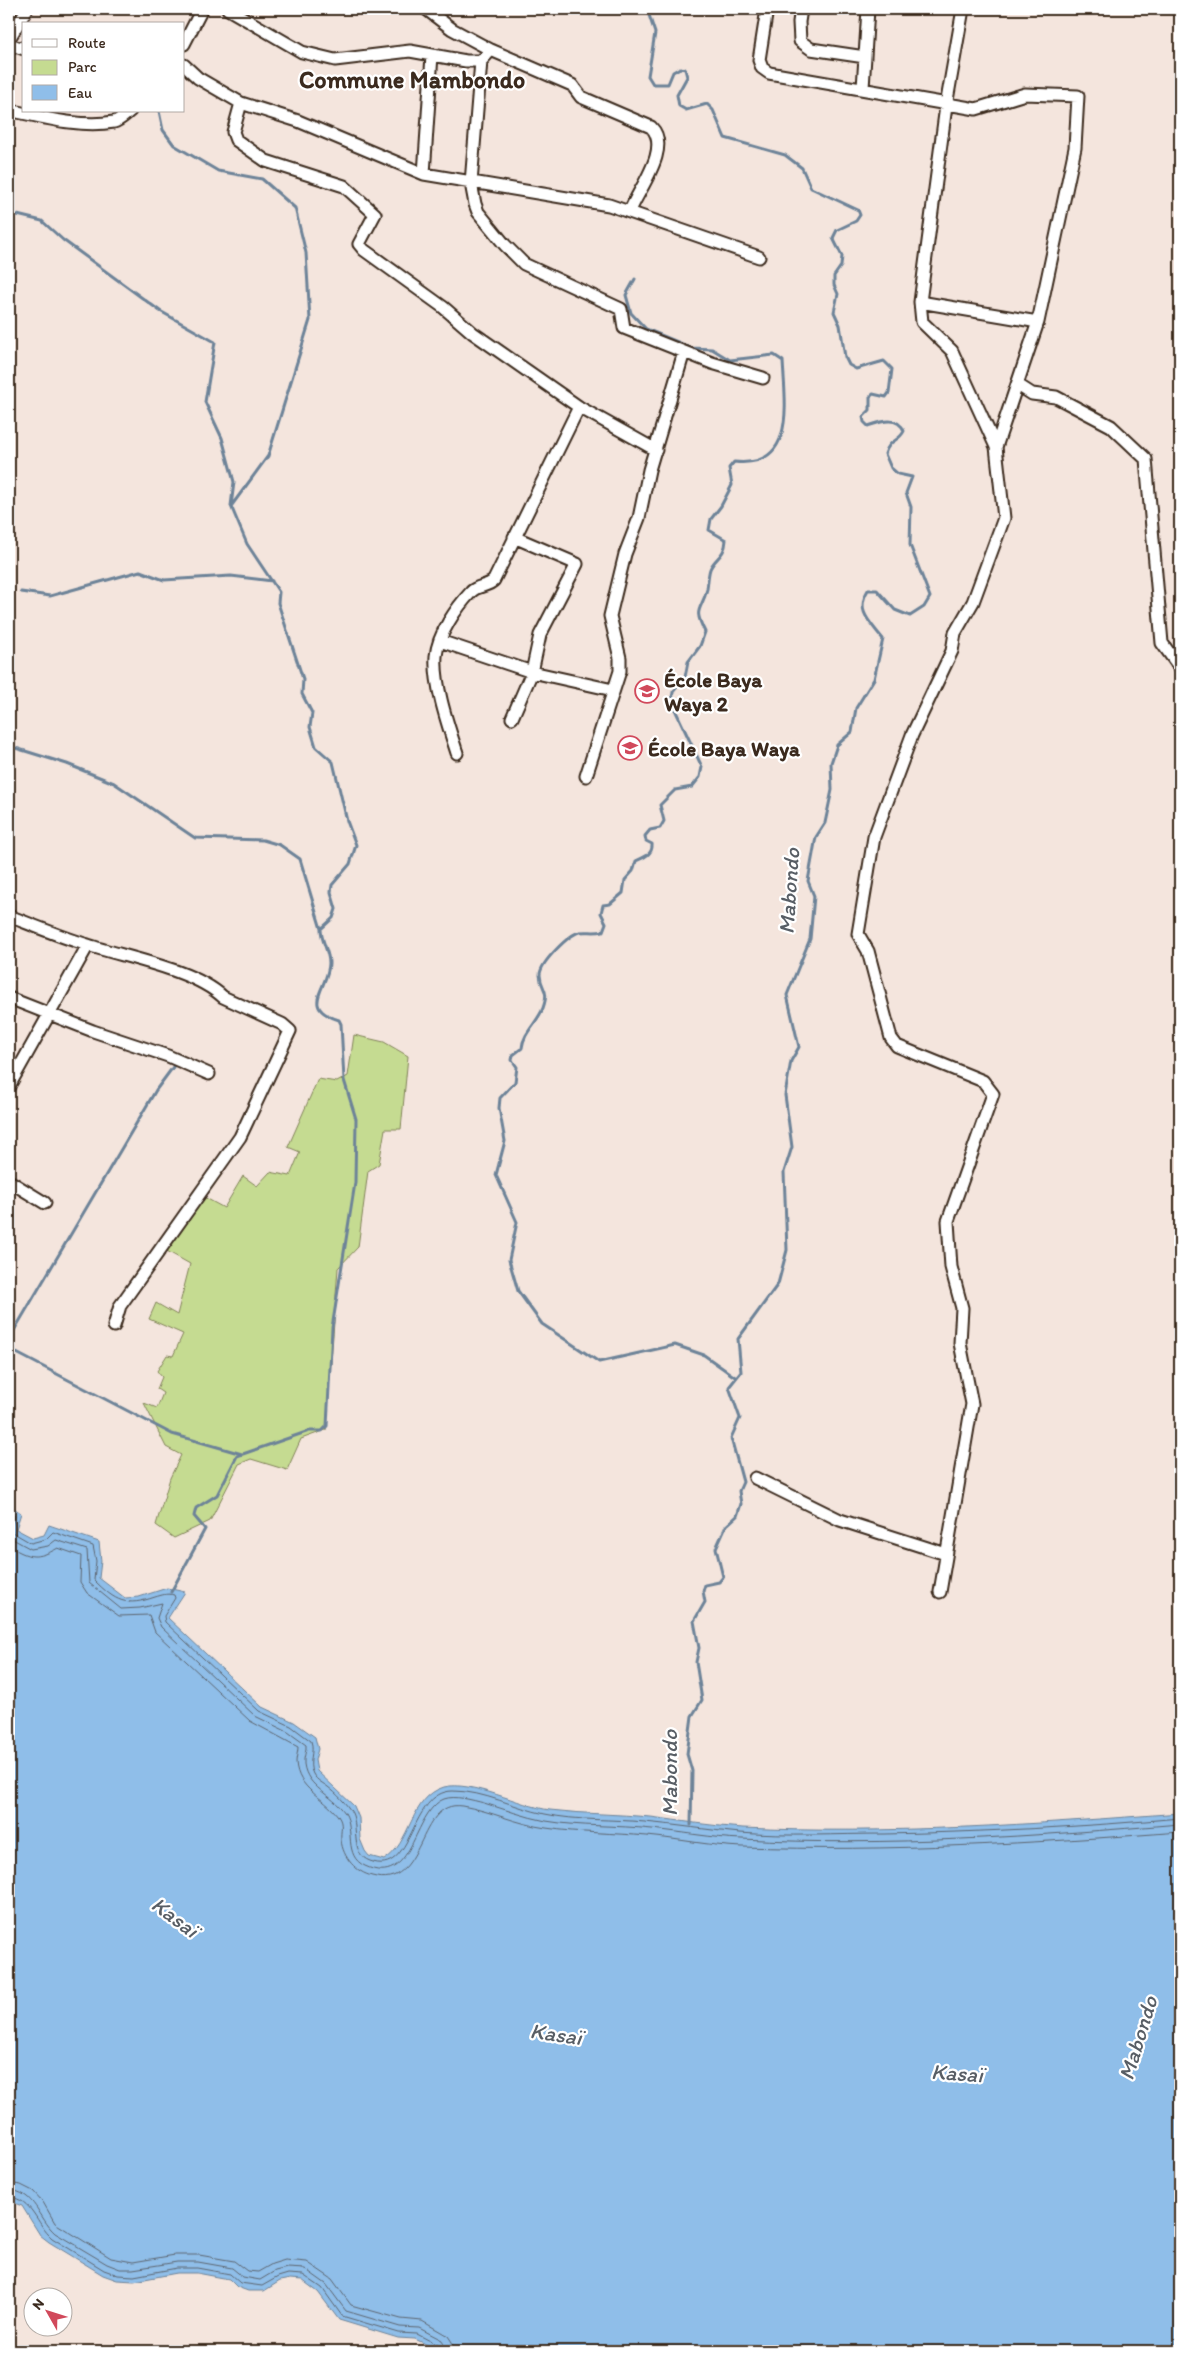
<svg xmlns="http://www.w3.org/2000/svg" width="1189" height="2360" font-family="Itim,sans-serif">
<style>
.green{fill:#c5db91;stroke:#808258}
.water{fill:#8fbee9;stroke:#6d8398}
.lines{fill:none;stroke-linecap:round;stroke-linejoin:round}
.shore{stroke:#5d656f;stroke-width:1}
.stream{stroke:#6d8398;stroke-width:3}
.street-casing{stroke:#3b2a1e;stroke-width:15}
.street{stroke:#fff;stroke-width:11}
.labels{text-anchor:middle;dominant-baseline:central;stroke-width:4.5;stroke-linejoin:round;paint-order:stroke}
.poi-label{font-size:21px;font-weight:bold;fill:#3b2a1e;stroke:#fff;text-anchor:start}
.water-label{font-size:22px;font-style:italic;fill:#585e65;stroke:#fff}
.quarter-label{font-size:24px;font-weight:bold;fill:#3b2a1e;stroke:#fff}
</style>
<rect width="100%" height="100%" fill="#f4e5dd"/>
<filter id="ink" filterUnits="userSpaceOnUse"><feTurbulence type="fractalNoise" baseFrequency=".02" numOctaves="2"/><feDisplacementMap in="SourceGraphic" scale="10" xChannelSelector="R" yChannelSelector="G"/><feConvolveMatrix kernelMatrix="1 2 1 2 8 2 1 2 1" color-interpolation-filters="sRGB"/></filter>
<g filter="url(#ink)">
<!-- green -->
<path class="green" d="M 354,1035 L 384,1042 L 408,1056 L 401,1129 L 385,1129 L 379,1164 L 368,1171 L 358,1247 L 338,1268 L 326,1430 L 301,1439 L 287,1470 L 251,1459 L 239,1464 L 210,1521 L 174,1538 L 156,1525 L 170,1478 L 181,1455 L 166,1447 L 144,1403 L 157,1408 L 163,1393 L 157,1389 L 162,1377 L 157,1371 L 167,1355 L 173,1356 L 183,1334 L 149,1319 L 156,1303 L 177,1315 L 190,1264 L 165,1250 L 202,1196 L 224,1208 L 243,1176 L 257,1186 L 270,1172 L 290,1176 L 300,1152 L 288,1147 L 318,1079 L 337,1082 L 348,1076 Z"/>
<!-- water -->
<path class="water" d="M 9,1505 L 21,1513 L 16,1529 L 33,1538 L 44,1535 L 49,1525 L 99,1542 L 101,1561 L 99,1578 L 125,1598 L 139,1597 L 167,1588 L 185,1592 L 168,1618 L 262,1707 L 294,1722 L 315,1737 L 318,1749 L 315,1760 L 317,1771 L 354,1806 L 359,1818 L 360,1839 L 365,1851 L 369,1856 L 384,1860 C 411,1844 410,1797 444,1787 C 472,1780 520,1806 550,1810 C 583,1814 617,1814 651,1817 C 681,1821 712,1826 743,1828 C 888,1835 1035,1824 1180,1813 L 1180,2351 L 440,2351 L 415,2339 L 398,2338 L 339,2320 L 318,2292 L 302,2280 L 290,2279 L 280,2281 L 264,2291 L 248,2291 L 237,2287 L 229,2279 L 197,2273 L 177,2273 L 134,2281 L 117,2280 L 103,2275 L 49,2242 L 40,2235 L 22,2206 L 9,2201 Z"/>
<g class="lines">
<!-- shore -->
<path class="shore" d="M 9,1511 L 15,1516 L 11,1527 L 12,1532 L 31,1543 L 46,1539 L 53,1532 L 93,1546 L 96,1561 L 94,1580 C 116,1602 126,1607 155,1597 C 162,1595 167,1593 174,1595 L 175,1598 L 164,1616 L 165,1622 L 259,1711 L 291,1726 L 311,1741 C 315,1752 307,1763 313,1774 C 317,1781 323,1783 328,1787 C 336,1793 347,1804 352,1813 C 359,1828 350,1854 370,1861 C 414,1878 409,1791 453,1791 C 484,1791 515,1808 545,1814 C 577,1821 613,1819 645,1822 C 677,1825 708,1830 740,1833 C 788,1837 837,1834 885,1834 C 984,1832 1082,1827 1180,1818
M 9,1537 L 31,1549 L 48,1546 L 56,1540 L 87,1550 L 89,1583 L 121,1609 L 140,1608 L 162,1603 L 157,1618 L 161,1627 L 255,1716 L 288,1732 L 306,1745 C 307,1751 303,1757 304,1764 C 307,1788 332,1794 345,1813 C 355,1829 343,1856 365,1866 C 414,1889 412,1812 444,1799 C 455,1795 472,1800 484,1803 C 504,1809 525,1817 546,1821 C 581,1827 617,1825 652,1829 C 682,1832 712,1838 742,1839 C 888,1847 1035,1836 1180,1824
M 9,1546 C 29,1558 37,1560 58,1548 L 81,1556 L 80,1582 L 87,1593 L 119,1616 L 149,1615 L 155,1632 L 250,1721 L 298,1747 C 298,1752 296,1757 296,1762 C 298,1790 323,1796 338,1816 C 344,1824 340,1831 341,1840 C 343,1858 356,1872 372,1876 C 426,1891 416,1799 462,1806 C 491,1811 517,1824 546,1828 C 579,1833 614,1833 647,1836 C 679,1839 711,1846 743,1847 C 889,1852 1035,1843 1180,1832
M 9,2183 L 21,2185 L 33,2191 L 43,2202 L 55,2223 L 111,2258 L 133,2262 L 175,2255 L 199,2255 L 234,2261 L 247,2271 L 258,2272 L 272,2264 L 285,2260 L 307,2262 L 332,2279 L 351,2305 L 401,2319 L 422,2321 L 448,2336 L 452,2342 L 454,2351
M 9,2190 C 36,2192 38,2218 55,2233 L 107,2264 L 120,2269 L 133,2269 L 177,2262 L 198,2262 L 232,2268 L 243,2277 L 260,2280 L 275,2271 L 287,2268 L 305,2269 L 326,2284 L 346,2311 L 400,2327 L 419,2328 L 442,2340 L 446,2351
M 9,2197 C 33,2199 36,2224 52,2238 L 104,2270 L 118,2275 L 134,2276 L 177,2268 L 197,2268 L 230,2274 L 240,2283 L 262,2286 L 278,2277 L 288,2274 L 303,2275 L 322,2288 L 342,2316 L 399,2333 L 417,2334 L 438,2345 L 440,2351"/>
<!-- stream -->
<path class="stream" d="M 647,9 L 655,33 L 648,76 L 653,84 L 668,84 L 673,72 L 680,68 L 685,69 L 687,77 L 677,95 L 679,106 L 686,110 L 707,104 L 713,110 L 725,138 L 785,155 L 802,168 L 811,188 L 858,210 L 860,215 L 856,221 L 837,230 L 833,238 L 842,256 L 841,266 L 834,276 L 834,285 L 838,294 L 834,312 L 840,325 L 845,357 L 849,365 L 856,369 L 884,361 L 892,369 L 889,393 L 886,397 L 873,394 L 870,397 L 870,410 L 863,417 L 864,422 L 868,426 C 880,422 898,415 904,431 C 899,442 889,439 885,454 L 891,468 L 898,474 L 912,477 L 906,493 L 911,507 L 910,545 L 930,597 L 924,607 L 910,616 L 895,610 L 877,590 L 868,590 C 855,611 870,622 883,639 L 874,679 L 856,708 L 852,732 L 837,745 L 831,763 L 832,790 L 825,823 L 816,837 L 808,881 L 814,896 L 810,939 L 787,995 L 799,1047 L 791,1061 L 785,1095 L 792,1147 L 784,1172 L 787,1250 L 778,1284 L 738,1339 L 741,1372 L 729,1387 L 740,1418 L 731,1438 L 743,1482 L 739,1491 L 741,1504 L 737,1516 L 726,1526 L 716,1548 L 723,1577 L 719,1582 L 705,1585 L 703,1591 L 705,1602 L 694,1621 L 699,1648 L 696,1662 L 702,1700 L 692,1716 L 687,1754 L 692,1771 L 691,1825
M 159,111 L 163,130 L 174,145 L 218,171 L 262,179 L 295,208 L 306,253 L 310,320 L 268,456 L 232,505
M 9,213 L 42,221 L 63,240 L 160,311 L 215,342 L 205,402 L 222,438 L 234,482 L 231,506 L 247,544 L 279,592 L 278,603 L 303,679 L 302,694 L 312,713 L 310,727 L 316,747 L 333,762 L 347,821 L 356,845 L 350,864 L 332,885 L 331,892 L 336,909 L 333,918 L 321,929 C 321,941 329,951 329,963 C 329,988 298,1007 339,1020 L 341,1024 L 344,1080 L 356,1119 L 355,1183 L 332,1328 L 327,1426 L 322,1431 L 309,1431 L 237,1456 L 217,1495 L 196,1508 L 194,1516 L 205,1529 L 171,1592
M 635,279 L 626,295 L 631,313 L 646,329 L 692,348 L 712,349 L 730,360 L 774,355 L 783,361 C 785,402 797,469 734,462 L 729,468 L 732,485 L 721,506 L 711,519 L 709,530 L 726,540 C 725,557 715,557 710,569 C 708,575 708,583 707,589 C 702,611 692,607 705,632 L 700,646 L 688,662 L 685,677 L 673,692 L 672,703 L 702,767 L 700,777 L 692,787 L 675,790 L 660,805 L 664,821 L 660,828 L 650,830 L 645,836 L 646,841 L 652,844 C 653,854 645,857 636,861 L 633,871 L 625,880 L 623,893 L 610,904 L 603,905 L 601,913 L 606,923 L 603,931 C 595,933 588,931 580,932 C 569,934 540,963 540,975 C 541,991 550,988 543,1008 C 538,1022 523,1033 522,1048 L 513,1055 L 512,1060 L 517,1067 L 515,1082 L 500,1098 L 499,1108 L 505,1141 L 496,1175 L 517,1222 L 509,1260 L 518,1291 L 542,1324 L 599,1362 L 675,1345 L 704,1355 L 735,1377
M 21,592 L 50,596 L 140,571 L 164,580 L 231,576 L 272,581
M 9,746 L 67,764 L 114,783 L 195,838 L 263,840 L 280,845 L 300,859 L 321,929
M 9,1339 L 156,1090 L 173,1067
M 9,1349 L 172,1434 L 242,1454"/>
<!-- street casing -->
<g class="street-casing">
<path id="street" d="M 228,9 L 302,52 L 335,60 L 410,51 L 466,61 L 481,61 L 491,50 L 572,85 L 581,97 L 651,127 C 672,148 639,188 630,211
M 426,9 L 452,29 L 491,50
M 767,9 L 759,60 L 762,68 L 769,73 L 976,109 L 1025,94 L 1078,96 L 1075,148 L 1038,322 L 996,447
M 801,9 L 799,22 L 800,41 L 811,49 L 865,57
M 9,39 L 27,9
M 9,44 L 24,49
M 184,44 L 202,9
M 481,61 L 471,183 L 475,204 L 478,212 L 505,245 L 524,264 L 621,309 L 624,328 L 712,363 L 763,378
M 184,65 L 198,78 L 241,103 L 298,121 L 424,174 L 609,205 L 759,257
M 863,88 L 868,9
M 241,103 L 233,132 L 236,140 L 266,161 L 344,186 L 375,214 L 359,244 L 364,250 L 443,307 L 473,333 L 579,407 L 656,450
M 9,110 C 42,117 79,128 114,122 C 119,121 125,115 130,111
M 424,174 L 432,55
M 920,302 L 1038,322
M 1018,385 L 1032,394 L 1056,397 L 1111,426 L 1146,459 L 1162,643 L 1180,668
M 440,641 L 532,672 L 613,690
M 512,718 L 532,672 L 540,635 L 577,564 L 514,537
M 457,753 C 448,725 434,685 436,656 C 438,634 457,607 471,592 C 477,585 488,587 494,580 L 579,407
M 586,776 L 620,671 L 620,658 L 610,616 L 625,554 L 639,518 L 649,470 L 684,352
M 9,916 C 35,926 61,937 88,945 C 127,958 193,969 223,997 L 282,1024 L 290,1031 L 240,1137 L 120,1306 L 114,1326
M 9,998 L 93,1031 L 168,1056 L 209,1074
M 9,1086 L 88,945
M 9,1181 L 45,1203
M 755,1478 L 840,1520 L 946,1554
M 940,1592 L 972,1404 L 960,1343 L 962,1308 L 951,1267 L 948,1221 L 993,1094 L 983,1081 L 897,1046 L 891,1038 L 868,951 L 858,934 L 874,837 L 912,735 L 952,651 L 955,633 L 973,602 L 1004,518 L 996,447 L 952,351 L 922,322 L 920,302 L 946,106 L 963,9"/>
</g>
<!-- street -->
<use href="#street" class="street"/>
</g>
</g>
<!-- icons -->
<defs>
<g id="school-ring" transform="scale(1.25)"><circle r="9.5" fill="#fff" stroke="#d1495b" stroke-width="1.5"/><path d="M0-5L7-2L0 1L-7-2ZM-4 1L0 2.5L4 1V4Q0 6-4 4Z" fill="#d1495b"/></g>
</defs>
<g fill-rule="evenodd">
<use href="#school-ring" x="647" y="691"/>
<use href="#school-ring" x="630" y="748"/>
</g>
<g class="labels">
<!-- poi labels -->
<g class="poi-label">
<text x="664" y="679">École Baya<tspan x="664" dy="24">Waya 2</tspan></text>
<text x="648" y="748">École Baya Waya</text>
</g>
<!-- water labels -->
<g class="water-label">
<text transform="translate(789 891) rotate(-86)">Mabondo</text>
<text transform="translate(669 1773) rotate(-90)">Mabondo</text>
<text transform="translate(175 1917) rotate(37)">Kasaï</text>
<text transform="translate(556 2034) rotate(8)">Kasaï</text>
<text transform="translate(1138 2038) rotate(-73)">Mabondo</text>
<text transform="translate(957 2073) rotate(4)">Kasaï</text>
</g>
<!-- quarter labels -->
<g class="quarter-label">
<text x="412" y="79">Commune Mambondo</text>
</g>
</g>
<!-- margin -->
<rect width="1189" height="2360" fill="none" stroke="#fff" stroke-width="30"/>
<rect x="15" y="15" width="1159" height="2330" fill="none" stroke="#3b2a1e" stroke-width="2" filter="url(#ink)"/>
<!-- legend -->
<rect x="22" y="22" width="162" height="90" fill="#ffffff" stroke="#b1aaa5"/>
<rect x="32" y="39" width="25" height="8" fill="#ffffff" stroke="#b1aaa5"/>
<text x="68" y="48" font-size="15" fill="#3b2a1e">Route</text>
<rect x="32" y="60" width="25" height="15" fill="#c5db91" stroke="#b1aaa5"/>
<text x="68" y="72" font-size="15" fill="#3b2a1e">Parc</text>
<rect x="32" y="85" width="25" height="15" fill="#8fbee9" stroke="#b1aaa5"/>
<text x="68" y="98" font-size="15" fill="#3b2a1e">Eau</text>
<!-- north arrow -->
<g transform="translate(48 2312) rotate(309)"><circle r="24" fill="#ffffff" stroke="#b1aaa5"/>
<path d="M0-4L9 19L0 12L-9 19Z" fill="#d1495b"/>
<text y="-8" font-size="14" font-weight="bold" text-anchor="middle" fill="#3b2a1e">N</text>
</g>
</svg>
